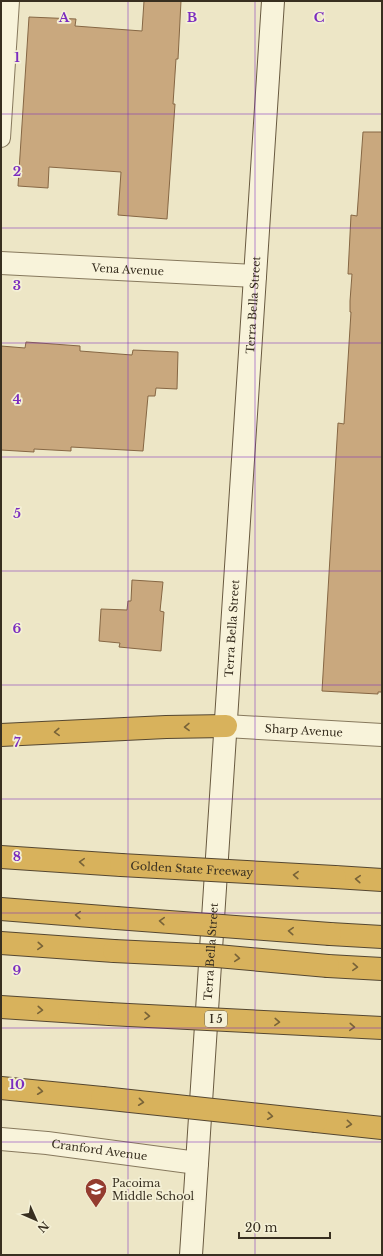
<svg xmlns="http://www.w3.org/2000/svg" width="383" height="1256" font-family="'Libre Baskerville',serif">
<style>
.building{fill:#c9a87e;stroke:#866744}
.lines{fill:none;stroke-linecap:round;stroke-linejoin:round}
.service-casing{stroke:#87795d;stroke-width:20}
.minor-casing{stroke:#87795d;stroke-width:24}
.secondary-casing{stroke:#695a40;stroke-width:24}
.motorway-casing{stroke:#554731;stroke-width:24}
.service{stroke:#f8f3da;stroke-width:18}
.minor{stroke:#f8f3da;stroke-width:22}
.secondary{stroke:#f8f3da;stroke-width:22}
.motorway{stroke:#d8b25c;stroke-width:22}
.motorway-bridge-casing{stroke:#554731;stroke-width:24;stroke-linecap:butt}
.motorway-bridge{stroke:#d8b25c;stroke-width:22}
.oneway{stroke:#786338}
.grid{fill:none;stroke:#7b2cbf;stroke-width:1;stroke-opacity:0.55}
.labels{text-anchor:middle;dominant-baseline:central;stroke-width:3.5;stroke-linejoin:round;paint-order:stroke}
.shield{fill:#f4f0d6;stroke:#706957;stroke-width:1}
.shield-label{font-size:10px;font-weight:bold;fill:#382f20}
.street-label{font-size:11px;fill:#382f20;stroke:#f4f0d6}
.poi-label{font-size:11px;fill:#382f20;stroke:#f4f0d6;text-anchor:start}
.grid-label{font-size:13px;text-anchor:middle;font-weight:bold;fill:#7b2cbf;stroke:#f4f0d6;stroke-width:3.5;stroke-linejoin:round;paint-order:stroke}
</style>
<rect width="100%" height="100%" fill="#ede6c6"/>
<!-- building -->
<path class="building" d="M 144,1 L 181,1 L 178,59 L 176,59 L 173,104 L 175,104 L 167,219 L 118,215 L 121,172 L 49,167 L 48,188 L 18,186 L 29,17 L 76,19 L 75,26 L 142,31 Z
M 363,132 L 382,132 L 382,692 L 378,692 L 378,694 L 322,691 L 338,423 L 344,424 L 351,312 L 350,312 L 350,301 L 352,274 L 348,274 L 351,215 L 357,216 Z
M 26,342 L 80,346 L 80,351 L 132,355 L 133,350 L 178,352 L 177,389 L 156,388 L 155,396 L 148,396 L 143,451 L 71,447 L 71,451 L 34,449 L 34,452 L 1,450 L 1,346 L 25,348 Z
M 132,580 L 163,582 L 160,611 L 164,612 L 161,651 L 119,647 L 120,643 L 99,641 L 101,609 L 127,610 L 128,601 L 131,601 Z"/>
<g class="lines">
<!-- service casing -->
<g class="service-casing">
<path id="service" d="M 1,138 L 10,1"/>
</g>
<!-- minor casing -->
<g class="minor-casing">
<g id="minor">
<path id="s1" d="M 1,263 L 255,276"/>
<path id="s2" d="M 226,726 L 382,735"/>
<path id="s3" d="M 1,1139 L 47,1143 L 197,1163"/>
</g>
</g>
<!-- secondary casing -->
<g class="secondary-casing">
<g id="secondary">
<path id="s4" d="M 191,1255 L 273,1"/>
</g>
</g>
<!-- motorway casing -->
<g class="motorway-casing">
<path id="motorway" d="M 1,735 L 166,727 L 226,726
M 1,857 L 121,865
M 335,877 L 382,880
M 1,909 L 116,918
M 330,934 L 382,937
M 1,943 L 114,951
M 328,966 L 382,969
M 1,1007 L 109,1014
M 323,1025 L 382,1028
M 1,1088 L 102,1098
M 316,1121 L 382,1128"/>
</g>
<!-- service -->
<use href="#service" class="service"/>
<!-- minor -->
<use href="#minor" class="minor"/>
<!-- secondary -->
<use href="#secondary" class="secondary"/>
<!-- motorway -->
<use href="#motorway" class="motorway"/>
<!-- motorway-bridge casing -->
<g class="motorway-bridge-casing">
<g id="motorway-bridge">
<path id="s5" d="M 121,865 L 335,877"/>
<path d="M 116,918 L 330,934"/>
<path d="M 114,951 L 217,956 L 328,966"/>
<path d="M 109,1014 L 323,1025"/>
<path d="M 102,1098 L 316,1121"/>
</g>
</g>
<!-- motorway-bridge -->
<use href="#motorway-bridge" class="motorway-bridge"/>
</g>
<!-- one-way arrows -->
<defs><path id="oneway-chevron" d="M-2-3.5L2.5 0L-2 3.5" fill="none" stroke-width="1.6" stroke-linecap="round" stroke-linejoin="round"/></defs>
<g class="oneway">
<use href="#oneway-chevron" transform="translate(187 727) rotate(179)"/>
<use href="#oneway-chevron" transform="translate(57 732) rotate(177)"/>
<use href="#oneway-chevron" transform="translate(82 862) rotate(-176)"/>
<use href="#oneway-chevron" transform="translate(296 875) rotate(-177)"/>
<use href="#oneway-chevron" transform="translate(358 879) rotate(-176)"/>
<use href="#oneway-chevron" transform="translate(78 915) rotate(-176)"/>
<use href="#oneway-chevron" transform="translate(162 921) rotate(-176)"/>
<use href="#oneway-chevron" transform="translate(291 931) rotate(-176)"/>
<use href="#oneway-chevron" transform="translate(40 946) rotate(4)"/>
<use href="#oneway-chevron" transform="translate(237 958) rotate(5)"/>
<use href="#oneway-chevron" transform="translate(355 967) rotate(4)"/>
<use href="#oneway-chevron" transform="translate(40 1010) rotate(4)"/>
<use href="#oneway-chevron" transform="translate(147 1016) rotate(3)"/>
<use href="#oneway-chevron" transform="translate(277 1022) rotate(3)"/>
<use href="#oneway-chevron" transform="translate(352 1027) rotate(4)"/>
<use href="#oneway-chevron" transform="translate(40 1091) rotate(6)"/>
<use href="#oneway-chevron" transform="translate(141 1102) rotate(6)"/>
<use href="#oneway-chevron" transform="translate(270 1116) rotate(6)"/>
<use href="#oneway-chevron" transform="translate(349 1124) rotate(6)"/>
</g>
<!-- grid -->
<path class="grid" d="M 128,1 L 128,1255M 255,1 L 255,1255M 1,114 L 382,114M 1,228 L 382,228M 1,343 L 382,343M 1,457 L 382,457M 1,571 L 382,571M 1,685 L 382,685M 1,799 L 382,799M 1,913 L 382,913M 1,1028 L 382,1028M 1,1142 L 382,1142"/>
<!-- icons -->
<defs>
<g id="school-pin" transform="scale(1.15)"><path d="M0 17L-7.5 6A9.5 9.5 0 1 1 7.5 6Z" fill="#943c2f" stroke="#f4f0d6"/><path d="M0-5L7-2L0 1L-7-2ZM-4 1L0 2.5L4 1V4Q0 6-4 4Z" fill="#fff"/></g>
</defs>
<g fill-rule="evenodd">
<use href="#school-pin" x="96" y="1189"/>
</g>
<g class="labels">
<!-- shield labels -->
<rect class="shield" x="205" y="1011" width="22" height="16" rx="3"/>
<g class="shield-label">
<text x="216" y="1019">I 5</text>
</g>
<!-- street labels -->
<g class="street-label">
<text stroke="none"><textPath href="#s1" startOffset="127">Vena Avenue</textPath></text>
<text stroke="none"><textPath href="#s4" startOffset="952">Terra Bella Street</textPath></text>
<text stroke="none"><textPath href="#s4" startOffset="628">Terra Bella Street</textPath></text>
<text stroke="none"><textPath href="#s2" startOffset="78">Sharp Avenue</textPath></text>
<text stroke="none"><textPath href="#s5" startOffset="71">Golden State Freeway</textPath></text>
<text stroke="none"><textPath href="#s4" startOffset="304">Terra Bella Street</textPath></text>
<text stroke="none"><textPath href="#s3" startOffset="99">Cranford Avenue</textPath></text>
</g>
<!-- poi labels -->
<g class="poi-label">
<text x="112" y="1183">Pacoima<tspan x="112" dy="13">Middle School</tspan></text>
</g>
</g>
<g class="grid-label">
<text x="64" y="22">A</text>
<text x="192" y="22">B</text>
<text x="319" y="22">C</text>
<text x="17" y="62">1</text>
<text x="17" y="176">2</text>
<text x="17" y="290">3</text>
<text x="17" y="404">4</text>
<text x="17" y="518">5</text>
<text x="17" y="633">6</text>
<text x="17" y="747">7</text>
<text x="17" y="861">8</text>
<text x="17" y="975">9</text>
<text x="17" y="1089">10</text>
</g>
<!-- border -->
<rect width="383" height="1256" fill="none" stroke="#382f20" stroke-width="4"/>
<!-- north arrow -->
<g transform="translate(36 1220) rotate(135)" stroke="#f4f0d6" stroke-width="3" paint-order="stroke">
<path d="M0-3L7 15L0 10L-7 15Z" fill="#382f20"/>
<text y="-6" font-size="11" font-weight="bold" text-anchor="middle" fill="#382f20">N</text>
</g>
<!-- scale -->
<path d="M239 1232v6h91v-6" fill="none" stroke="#382f20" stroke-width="2"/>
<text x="245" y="1232" font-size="12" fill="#382f20" stroke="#f4f0d6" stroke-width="3" paint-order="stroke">20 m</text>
</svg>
